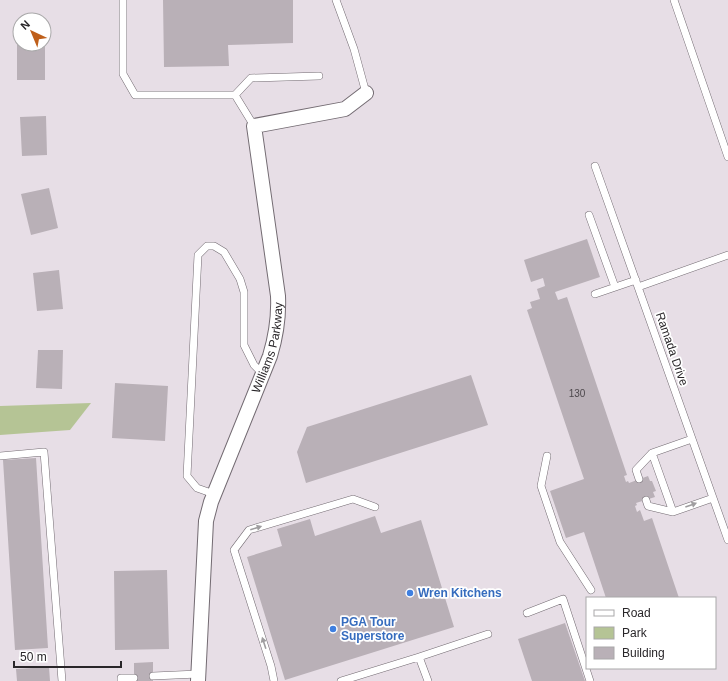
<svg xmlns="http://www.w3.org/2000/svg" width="728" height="681" font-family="Helvetica,sans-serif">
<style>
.green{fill:#b5c495}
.building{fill:#b9b0b7}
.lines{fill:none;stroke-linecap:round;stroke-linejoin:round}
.lane-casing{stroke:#736b72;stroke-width:8}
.street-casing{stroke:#736b72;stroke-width:16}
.lane{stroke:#fff;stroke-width:7}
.street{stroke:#fff;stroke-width:14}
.oneway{fill:#9f9d9f}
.shop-dot{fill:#3f7fe0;stroke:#fff;stroke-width:1.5}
.labels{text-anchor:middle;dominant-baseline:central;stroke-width:3.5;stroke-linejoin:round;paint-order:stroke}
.number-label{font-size:10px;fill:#4d484c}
.street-label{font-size:12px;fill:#292629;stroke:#fff}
.shop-label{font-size:12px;font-weight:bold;fill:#366cbe;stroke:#fff;text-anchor:start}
</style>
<rect width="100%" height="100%" fill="#e7dee6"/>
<!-- green -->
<path class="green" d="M 91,403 L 70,430 L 0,435 L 0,406 Z"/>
<!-- building -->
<path class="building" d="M 163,0 L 293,0 L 293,43 L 228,45 L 229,66 L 164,67 Z
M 17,39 L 20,39 L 20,44 L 45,44 L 45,80 L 17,80 Z
M 46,116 L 47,155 L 22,156 L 20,117 Z
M 49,188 L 58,228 L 31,235 L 21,194 Z
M 587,239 L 600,277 L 555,292 L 558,300 L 567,297 L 627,475 L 624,476 L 626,482 L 628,481 L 629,483 L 648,476 L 650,481 L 652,481 L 656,491 L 653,492 L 655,497 L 636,503 L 637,505 L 635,506 L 637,512 L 640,510 L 644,521 L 652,518 L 679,598 L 606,598 L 584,532 L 566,538 L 550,491 L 584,479 L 527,310 L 532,308 L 530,302 L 540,299 L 537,289 L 545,286 L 543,278 L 531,282 L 524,260 Z
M 59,270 L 63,309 L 37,311 L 33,273 Z
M 38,350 L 63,350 L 62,389 L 36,388 Z
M 471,375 L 488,425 L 306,483 L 297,452 L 307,427 Z
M 115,383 L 168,386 L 165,441 L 112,438 Z
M 36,458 L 48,648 L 15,650 L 3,460 Z
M 375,516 L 381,533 L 421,520 L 454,627 L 285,680 L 247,557 L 282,546 L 277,529 L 310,519 L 315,536 Z
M 167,570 L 169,649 L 115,650 L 114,571 Z
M 565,623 L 585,681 L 532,681 L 518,639 Z
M 153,662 L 153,681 L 134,681 L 134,663 Z
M 49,667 L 50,681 L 17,681 L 16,669 Z"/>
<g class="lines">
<!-- lane casing -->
<g class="lane-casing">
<path id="lane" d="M 123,0 L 123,74 L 135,95 L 235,95 L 254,126
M 336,0 L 354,49 L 366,93
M 674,0 L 728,157
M 235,95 L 251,78 L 319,76
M 595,166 L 728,540
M 589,215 L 615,287
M 638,287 L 728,255
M 595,294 L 636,280
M 652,453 L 673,512
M 0,456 L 44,452 L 62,681
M 547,456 L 541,486 L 560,542 L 591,590
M 639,479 L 636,470 L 652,453 L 692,439
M 214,494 L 197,488 L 187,476 L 198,255 L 207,246 L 214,246 L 224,252 L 240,279 L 244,292 L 244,345 L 254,365 L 263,374
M 646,500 L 648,506 L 673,512 L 713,498
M 527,613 L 563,599 L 590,681
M 419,657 L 488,634
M 153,676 L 198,674
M 121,681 L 121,678 L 134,678
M 274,681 L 271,666 L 234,550 L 249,530 L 353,499 L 375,507
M 341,681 L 419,657 L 428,681"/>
</g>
<!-- street casing -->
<g class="street-casing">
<g id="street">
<path id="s1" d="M 198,681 L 206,521 L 211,502 L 270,356 C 276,336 279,317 278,296 L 254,126 L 345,109 L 366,93"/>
</g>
</g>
<!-- lane -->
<use href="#lane" class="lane"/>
<!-- street -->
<use href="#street" class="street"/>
</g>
<!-- one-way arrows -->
<defs><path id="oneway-solid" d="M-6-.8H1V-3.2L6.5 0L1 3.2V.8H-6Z"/></defs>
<g class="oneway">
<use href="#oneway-solid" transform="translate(691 505) rotate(-20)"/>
<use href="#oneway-solid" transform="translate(256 528) rotate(-17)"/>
<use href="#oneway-solid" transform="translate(264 643) rotate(-108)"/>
</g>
<!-- markers -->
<g class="shop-dot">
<circle cx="410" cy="593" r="4"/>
<circle cx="333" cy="629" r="4"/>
</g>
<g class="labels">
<!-- number labels -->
<g class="number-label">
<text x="577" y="393">130</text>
</g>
<!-- street labels -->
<g class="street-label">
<text stroke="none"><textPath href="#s1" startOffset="345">Williams Parkway</textPath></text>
<text transform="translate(672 349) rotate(71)">Ramada Drive</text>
</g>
<!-- shop labels -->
<g class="shop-label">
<text x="418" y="593">Wren Kitchens</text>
<text x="341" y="622">PGA Tour<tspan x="341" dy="14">Superstore</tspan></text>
</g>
</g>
<!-- legend -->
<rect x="586" y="597" width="130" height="72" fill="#ffffff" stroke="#a9a8a9"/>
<rect x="594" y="610" width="20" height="6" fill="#ffffff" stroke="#a9a8a9"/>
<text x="622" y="617" font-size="12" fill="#292629">Road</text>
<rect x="594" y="627" width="20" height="12" fill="#b5c495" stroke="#a9a8a9"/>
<text x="622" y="637" font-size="12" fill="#292629">Park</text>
<rect x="594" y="647" width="20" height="12" fill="#b9b0b7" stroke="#a9a8a9"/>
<text x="622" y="657" font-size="12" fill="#292629">Building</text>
<!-- north arrow -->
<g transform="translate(32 32) rotate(316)"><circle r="19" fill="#ffffff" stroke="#a9a8a9"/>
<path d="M0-3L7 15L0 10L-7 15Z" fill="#bf5f1a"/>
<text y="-6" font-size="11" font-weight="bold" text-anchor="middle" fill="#292629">N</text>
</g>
<!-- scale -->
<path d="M14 661v6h107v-6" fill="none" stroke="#292629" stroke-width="2"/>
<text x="20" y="661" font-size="12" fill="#292629" stroke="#ffffff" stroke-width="3" paint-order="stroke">50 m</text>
</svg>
